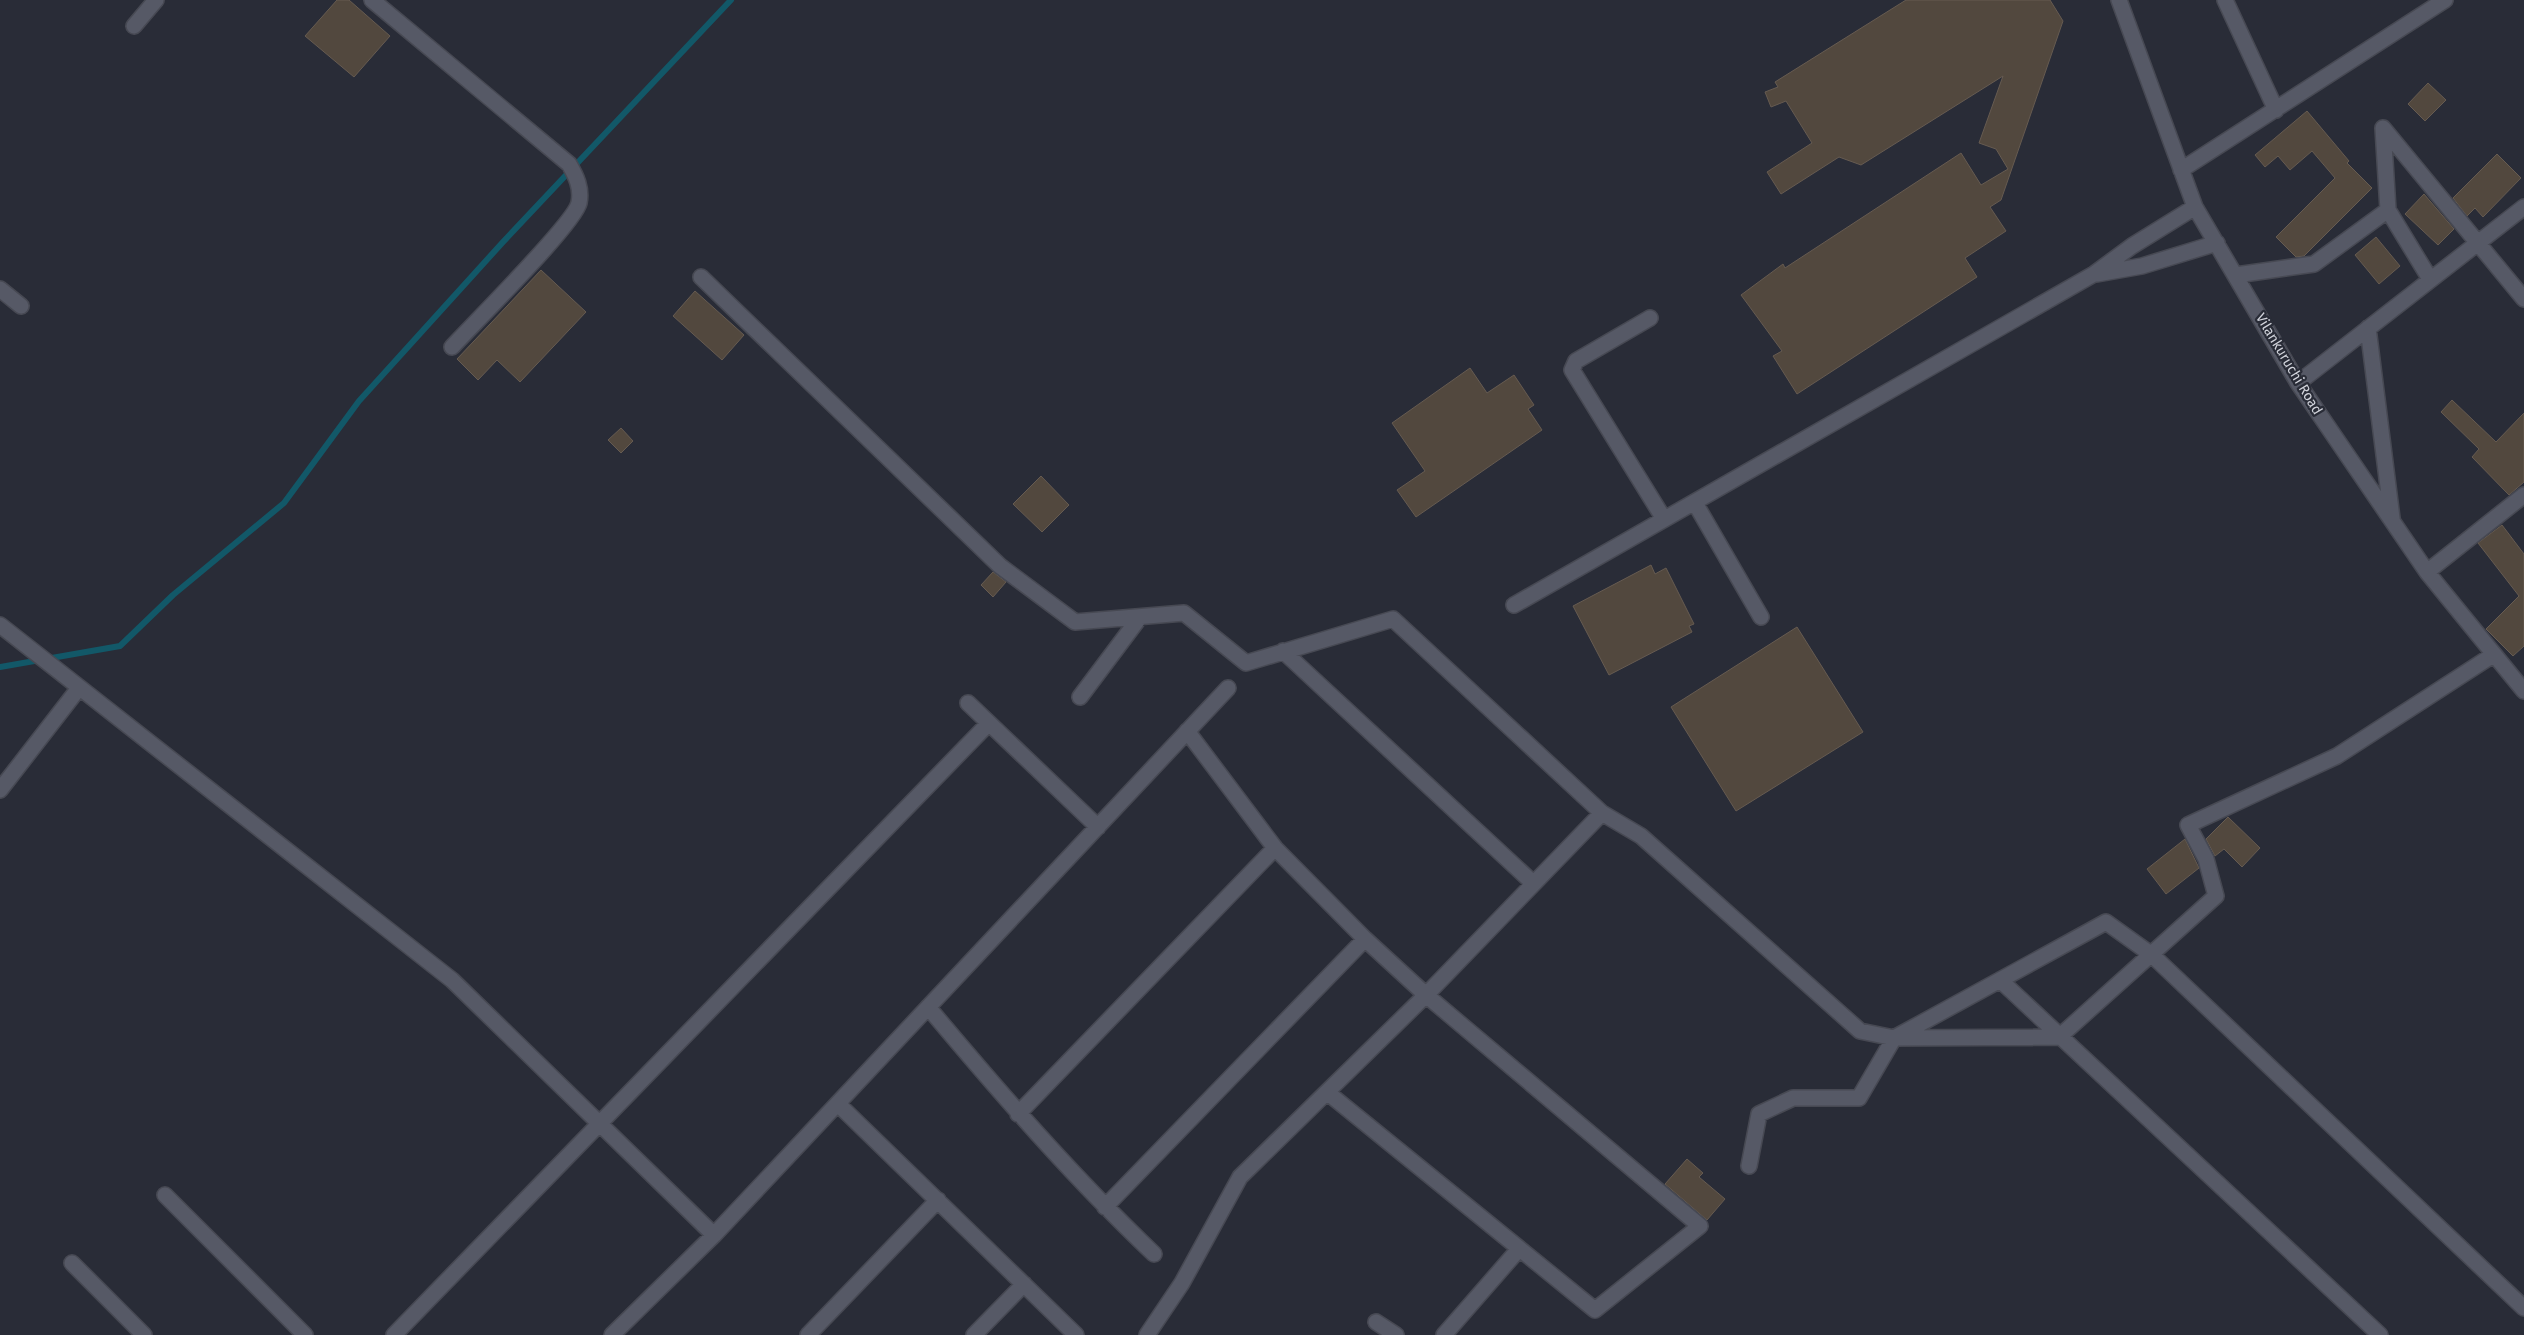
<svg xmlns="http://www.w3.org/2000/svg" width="2524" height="1335" font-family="'Fira Sans',sans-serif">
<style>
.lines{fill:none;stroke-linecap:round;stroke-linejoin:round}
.stream{stroke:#125868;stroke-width:6}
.building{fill:#52483e;stroke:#665b51}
.minor-casing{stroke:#474953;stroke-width:18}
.minor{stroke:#565966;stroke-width:15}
.labels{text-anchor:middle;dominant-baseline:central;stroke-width:4.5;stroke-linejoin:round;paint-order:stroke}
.street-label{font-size:14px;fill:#d1d3db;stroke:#292c37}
</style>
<rect width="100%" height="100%" fill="#292c37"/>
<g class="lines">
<!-- stream -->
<path class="stream" d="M 0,667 L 120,646 L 173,595 L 284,503 L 359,401 L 503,242 L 731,0"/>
</g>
<!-- building -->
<path class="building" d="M 337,0 L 349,0 L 390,36 L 354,77 L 305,36 Z
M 1906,0 L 2050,0 L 2063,21 L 2001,200 L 1990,207 L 2006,231 L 1965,258 L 1977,277 L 1797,394 L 1773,356 L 1782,351 L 1741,295 L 1783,264 L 1785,268 L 1961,153 L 1981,185 L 2008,169 L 1996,149 L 1979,143 L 2003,76 L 1861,165 L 1839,157 L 1781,194 L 1767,172 L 1812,143 L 1786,101 L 1771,107 L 1765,92 L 1778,87 L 1775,82 Z
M 2428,83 L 2446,100 L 2425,121 L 2408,104 Z
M 2307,111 L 2349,161 L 2347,163 L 2372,188 L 2304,256 L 2296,257 L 2276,237 L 2335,178 L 2312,151 L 2290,170 L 2278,156 L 2265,167 L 2255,155 Z
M 2497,154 L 2521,178 L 2483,217 L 2475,208 L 2467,216 L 2453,198 Z
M 2424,194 L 2454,229 L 2438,245 L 2405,214 Z
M 2376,237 L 2400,266 L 2379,284 L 2355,255 Z
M 541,270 L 586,312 L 520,382 L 497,360 L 478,380 L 457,359 Z
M 695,291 L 744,335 L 722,360 L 673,316 Z
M 1470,368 L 1487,393 L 1514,375 L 1534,405 L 1528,409 L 1542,430 L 1416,517 L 1397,490 L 1425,471 L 1392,423 Z
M 2452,400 L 2496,442 L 2524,413 L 2524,482 L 2509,495 L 2472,457 L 2479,449 L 2441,412 Z
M 621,428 L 633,441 L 621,453 L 608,440 Z
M 1041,476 L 1069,505 L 1042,532 L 1013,504 Z
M 2502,525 L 2524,554 L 2524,646 L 2513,656 L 2486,629 L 2519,596 L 2478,543 Z
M 1651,565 L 1655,574 L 1666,568 L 1694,624 L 1689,626 L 1692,632 L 1609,675 L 1573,606 Z
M 993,572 L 1006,582 L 993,597 L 981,585 Z
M 1797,627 L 1863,732 L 1736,811 L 1671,707 Z
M 2228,817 L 2260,848 L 2242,867 L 2224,849 L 2215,856 L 2206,839 Z
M 2185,839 L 2199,868 L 2166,894 L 2147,869 Z
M 1687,1159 L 1703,1173 L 1699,1177 L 1725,1199 L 1707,1220 L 1665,1184 Z"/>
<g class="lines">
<!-- minor casing -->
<g class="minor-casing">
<path id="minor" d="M 372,0 L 569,164 C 576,176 582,188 579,203 C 574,224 473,324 452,347
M 2119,0 L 2195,207 L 2298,383 L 2427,572 L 2524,691
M 2225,0 L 2276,110
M 134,26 L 156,0
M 2181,170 L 2445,0
M 2097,274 L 2142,266 L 2217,243
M 2236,275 L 2314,264 L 2388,210
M 701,277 L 1000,566 L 1075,622 L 1184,613 L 1246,663 L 1393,619 L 1602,813 L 1641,836 L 1860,1031 L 1894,1038 L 2059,1037 L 2216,896 L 2206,859 L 2188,825 L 2337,756 L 2493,655
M 2430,279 L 2388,210 L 2383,128 L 2524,299
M 0,289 L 21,306
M 1650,318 L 1576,361 L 1572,370 L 1664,519
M 2368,328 L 2392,518
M 2298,383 L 2524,207
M 1695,503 L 1761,617
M 2427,572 L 2524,495
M 1514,605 L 2094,274 L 2132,246 L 2195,207
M 0,625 L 452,980 L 714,1235
M 1283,651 L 1533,883
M 1080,697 L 1140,617
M 968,703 L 1098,827
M 0,790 L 79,688
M 2000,980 L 2380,1335
M 928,1007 C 1000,1093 1073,1177 1154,1254
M 1328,1093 L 1595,1310 L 1700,1226 L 1426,995 L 1602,813
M 838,1104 L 1076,1335
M 1018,1114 L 1275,848
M 1749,1166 L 1759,1114 L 1793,1098 L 1859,1098 L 1894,1038 L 2106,922 L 2152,955 L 2524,1308
M 165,1195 L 305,1335
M 1105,1207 L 1365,939
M 72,1263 L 144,1335
M 1376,1322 L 1396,1335
M 394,1335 L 989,723
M 612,1335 L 714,1235 L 1228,688
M 808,1335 L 938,1200
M 974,1335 L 1024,1284
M 1147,1335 L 1182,1283 L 1240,1177 L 1426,995 L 1365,939 L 1275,848 L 1187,731
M 1444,1335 L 1519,1249"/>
</g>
<!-- minor -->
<use href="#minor" class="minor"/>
</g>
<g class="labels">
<!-- street labels -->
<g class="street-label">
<text transform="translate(2289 364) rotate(59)">Vilankuruchi Road</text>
</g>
</g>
</svg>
